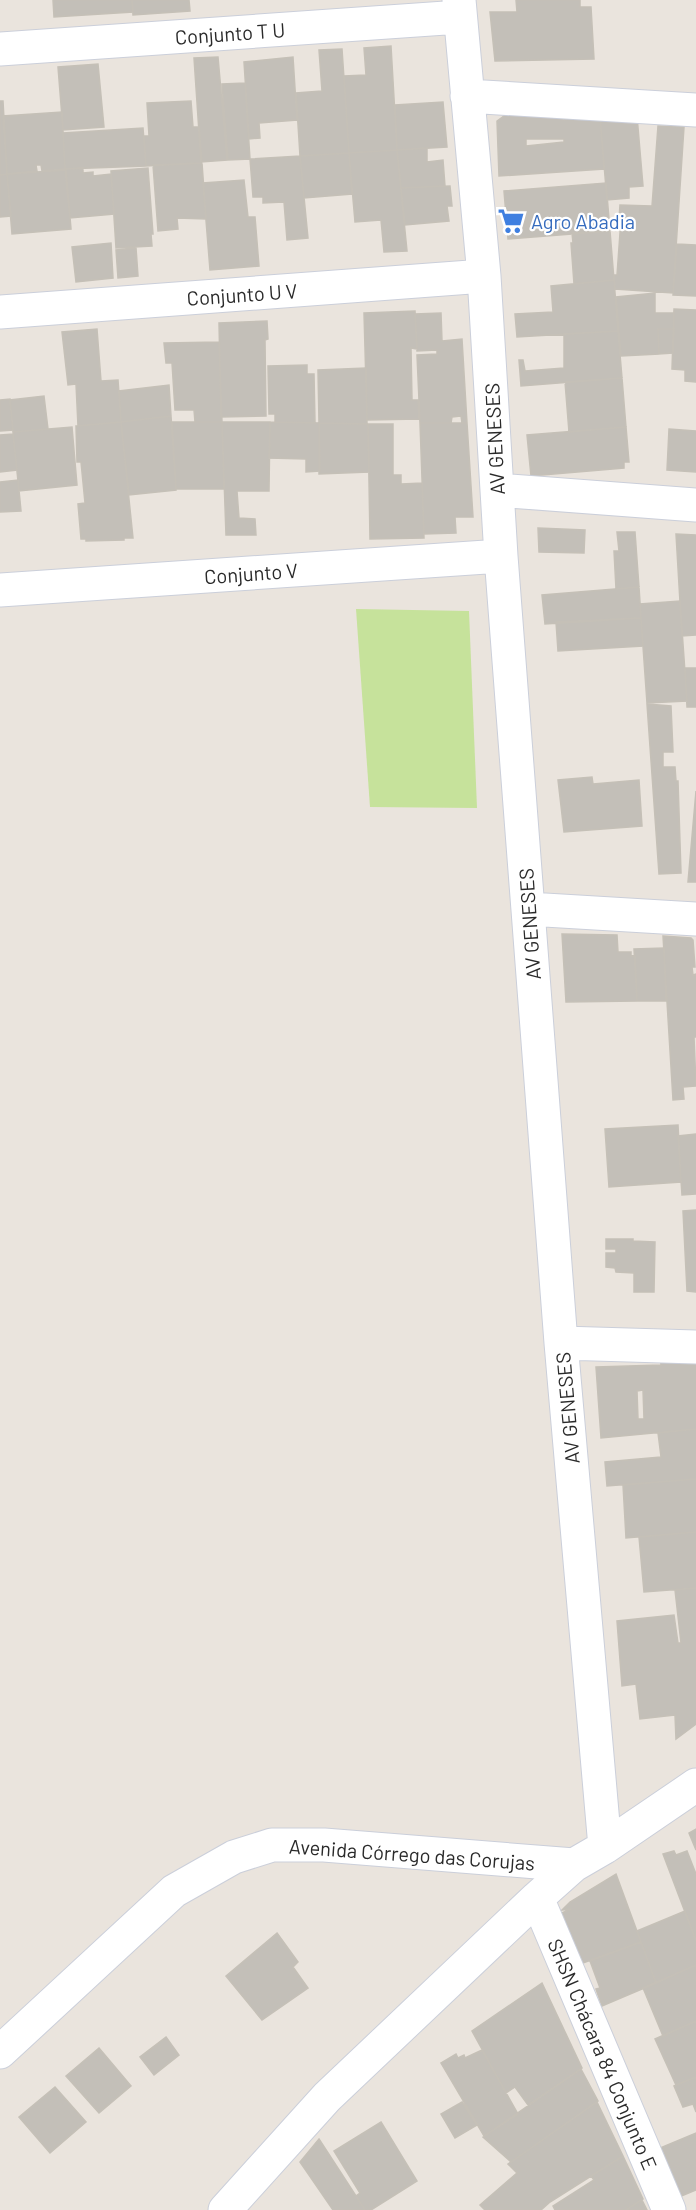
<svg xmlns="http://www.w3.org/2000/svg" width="696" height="2210" font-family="Barlow,sans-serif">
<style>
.pitch{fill:#c6e29b}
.building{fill:#c3bfb8;stroke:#c5c0b7;stroke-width:1.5;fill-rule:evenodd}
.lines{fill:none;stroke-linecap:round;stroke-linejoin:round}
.minor-casing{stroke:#cbcfda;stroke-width:35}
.minor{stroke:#fff;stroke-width:33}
.labels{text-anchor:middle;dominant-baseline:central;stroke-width:4.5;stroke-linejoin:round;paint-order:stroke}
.street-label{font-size:20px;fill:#2a2a2a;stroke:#fff}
.shop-label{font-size:20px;fill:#366cbe;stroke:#fff;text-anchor:start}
</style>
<rect width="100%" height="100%" fill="#eae4dd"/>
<!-- pitch -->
<path class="pitch" d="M 356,609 L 469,611 L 477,808 L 370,807 Z"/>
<!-- building -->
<path class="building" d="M 53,0 L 132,0 L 133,12 L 54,17 Z
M 132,0 L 189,0 L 190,11 L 133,15 Z
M 516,0 L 580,0 L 580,7 L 591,7 L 594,59 L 495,61 L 490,12 L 517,12 Z
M 391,46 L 397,150 L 349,153 L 344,76 L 366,75 L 364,48 Z
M 342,49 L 349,153 L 300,156 L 296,93 L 322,91 L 319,50 Z
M 218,57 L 227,160 L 201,162 L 194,58 Z
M 293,57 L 297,120 L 259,123 L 260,138 L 249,139 L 244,62 Z
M 98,64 L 104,127 L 63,130 L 58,67 Z
M 245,83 L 250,159 L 228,160 L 222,84 Z
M 0,101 L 3,101 L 7,174 L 0,175 Z
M 191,101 L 193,127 L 199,127 L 202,163 L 146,166 L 144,136 L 149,136 L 147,103 Z
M 443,102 L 447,147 L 397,150 L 395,105 Z
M 62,112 L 65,169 L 42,171 L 41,165 L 36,165 L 37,171 L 7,174 L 3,116 Z
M 508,113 L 562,116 L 562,120 L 600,116 L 604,169 L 499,176 L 497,121 ZM 526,139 L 564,139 L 564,142 L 526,146 Z
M 637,116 L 643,186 L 629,187 L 629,198 L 607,200 L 600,117 Z
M 658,126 L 684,127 L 673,293 L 615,289 L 614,275 L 617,275 L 621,219 L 619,219 L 620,205 L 652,206 Z
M 143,128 L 146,166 L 65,169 L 63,133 Z
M 427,148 L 427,162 L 443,160 L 445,186 L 401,188 L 397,150 Z
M 397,150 L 407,251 L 384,252 L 381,220 L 355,222 L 349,153 Z
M 349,153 L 352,194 L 304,198 L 300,156 Z
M 300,156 L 308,238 L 287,240 L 284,202 L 263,203 L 263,197 L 253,197 L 250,159 Z
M 202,163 L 206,219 L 177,218 L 178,229 L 158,231 L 153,165 Z
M 83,168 L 83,173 L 93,172 L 93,176 L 111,174 L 114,214 L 70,218 L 65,169 Z
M 148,168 L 153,234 L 151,234 L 152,246 L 116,248 L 111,171 Z
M 66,170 L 71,229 L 12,234 L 7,174 Z
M 7,174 L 11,216 L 0,217 L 0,175 Z
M 244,180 L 248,217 L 255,217 L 259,266 L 210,270 L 203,183 Z
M 606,183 L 610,231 L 508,239 L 504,191 Z
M 450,186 L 452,206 L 447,206 L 449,221 L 405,225 L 401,188 Z
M 610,231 L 614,280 L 574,284 L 571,243 L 573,243 L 572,233 Z
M 111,243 L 113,278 L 76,282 L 72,247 Z
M 677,244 L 696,245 L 696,296 L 673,295 Z
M 136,248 L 138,276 L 118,278 L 116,250 Z
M 614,280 L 618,331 L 517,337 L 515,314 L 553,312 L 551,286 Z
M 655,293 L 655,313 L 674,313 L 674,329 L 658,329 L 659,354 L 621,356 L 616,297 Z
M 674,309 L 696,310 L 696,382 L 685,381 L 685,370 L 672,369 Z
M 415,311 L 417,349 L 411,348 L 412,400 L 418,400 L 419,419 L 367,420 L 364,313 Z
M 441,313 L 442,341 L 462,339 L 467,423 L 462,423 L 461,416 L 452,417 L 451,423 L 420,423 L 417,355 L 437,354 L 437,350 L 417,351 L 415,314 Z
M 267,321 L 268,339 L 265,340 L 266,416 L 221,417 L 219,323 Z
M 97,329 L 101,381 L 118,380 L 121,422 L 78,426 L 76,384 L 68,385 L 62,332 Z
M 658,329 L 674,329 L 673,353 L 659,354 Z
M 618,331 L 622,378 L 521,386 L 519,360 L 523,360 L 525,371 L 564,368 L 564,334 Z
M 219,342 L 222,422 L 195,422 L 194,410 L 175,410 L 172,363 L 166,363 L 164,343 Z
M 307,365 L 307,374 L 314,374 L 315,423 L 275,422 L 275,414 L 269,414 L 268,366 Z
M 366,368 L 367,424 L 319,423 L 318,370 Z
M 622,378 L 626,427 L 569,432 L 565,382 Z
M 169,385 L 171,416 L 121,422 L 119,391 Z
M 44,396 L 48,429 L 13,432 L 10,400 Z
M 10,399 L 13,430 L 0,431 L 0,400 Z
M 171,416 L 176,490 L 129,495 L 121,422 Z
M 121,422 L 133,538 L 124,538 L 124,540 L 86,541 L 86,539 L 81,539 L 78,504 L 85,503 L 81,462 L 77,462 L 76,426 Z
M 172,422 L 222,422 L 224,489 L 176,489 Z
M 222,422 L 270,422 L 269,491 L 237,491 L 239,518 L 255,519 L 256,535 L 226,535 Z
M 270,422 L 319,423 L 320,471 L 306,472 L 306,459 L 269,458 Z
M 319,423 L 368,424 L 369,472 L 319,474 Z
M 420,423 L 467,423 L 473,517 L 455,517 L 456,533 L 424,534 Z
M 368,424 L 393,424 L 393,475 L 401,475 L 401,484 L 422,483 L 424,538 L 370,539 Z
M 72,427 L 77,485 L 19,491 L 13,432 Z
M 626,427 L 629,462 L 624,462 L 624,468 L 531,476 L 527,435 Z
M 669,429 L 696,431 L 696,472 L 667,470 Z
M 13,434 L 17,470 L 0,472 L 0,435 Z
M 18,480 L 21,511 L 0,512 L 0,482 Z
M 538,528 L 585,530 L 584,553 L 539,552 Z
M 617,532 L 635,532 L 639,587 L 616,589 L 614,551 L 619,551 Z
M 676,534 L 696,535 L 696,635 L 682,636 Z
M 639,587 L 641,618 L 545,624 L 542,595 Z
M 680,601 L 687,701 L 647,703 L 640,604 Z
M 641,618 L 643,646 L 558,651 L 556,622 Z
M 685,668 L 696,668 L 696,707 L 687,707 Z
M 647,704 L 671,706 L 673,752 L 663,752 L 663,767 L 675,767 L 676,781 L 678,781 L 681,873 L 659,874 Z
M 592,777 L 593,784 L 639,780 L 642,826 L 564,832 L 558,780 Z
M 696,791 L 696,882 L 688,882 Z
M 562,934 L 617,935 L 618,952 L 631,952 L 631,956 L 635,955 L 637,1001 L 566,1002 Z
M 663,936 L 691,938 L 693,940 L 695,967 L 692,967 L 693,975 L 696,974 L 696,1037 L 694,1037 L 696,1086 L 683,1087 L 684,1099 L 673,1100 Z
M 664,948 L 666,1001 L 637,1001 L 634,949 Z
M 678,1125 L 681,1182 L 609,1187 L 605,1129 Z
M 696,1134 L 696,1194 L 682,1195 L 678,1136 Z
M 696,1210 L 696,1292 L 687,1291 L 683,1211 Z
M 606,1239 L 633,1239 L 633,1241 L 655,1242 L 654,1292 L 634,1292 L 634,1273 L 616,1272 L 615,1268 L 606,1267 L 606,1253 L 616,1253 L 616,1249 L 606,1249 Z
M 660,1355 L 696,1356 L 696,1429 L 601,1438 L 596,1367 L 661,1365 ZM 643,1390 L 644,1419 L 638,1419 L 637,1391 Z
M 696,1429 L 696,1479 L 607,1486 L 605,1462 L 661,1457 L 658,1433 Z
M 696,1479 L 696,1532 L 626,1538 L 623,1485 Z
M 696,1532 L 696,1588 L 644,1592 L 639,1537 Z
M 696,1588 L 696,1724 L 676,1739 L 675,1715 L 640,1719 L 636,1684 L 622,1686 L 617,1621 L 674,1615 L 678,1643 L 681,1643 L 675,1590 Z
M 696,1829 L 696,1850 L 689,1833 Z
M 674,1851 L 676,1855 L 687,1851 L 696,1874 L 696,1941 L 663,1854 Z
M 616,1874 L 641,1942 L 580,1964 L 562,1913 L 571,1909 L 562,1910 L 570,1902 Z
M 685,1911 L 696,1941 L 696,1965 L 656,1983 L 637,1931 Z
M 277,1933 L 298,1962 L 293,1967 L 308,1988 L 262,2020 L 226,1976 Z
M 641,1942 L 656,1983 L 602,2006 L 596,1989 L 600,1988 L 590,1961 Z
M 696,1965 L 696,2021 L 663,2036 L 643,1988 Z
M 542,1983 L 582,2068 L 528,2105 L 515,2087 L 506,2093 L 472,2031 Z
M 696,2021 L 696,2077 L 676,2085 L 655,2039 Z
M 166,2037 L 179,2055 L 154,2075 L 140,2057 Z
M 99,2048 L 131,2086 L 99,2113 L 66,2076 Z
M 482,2050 L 518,2114 L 484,2136 L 441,2063 L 456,2054 L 458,2058 L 464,2055 L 465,2058 Z
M 581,2069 L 598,2101 L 511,2162 L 483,2137 Z
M 696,2077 L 696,2112 L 693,2104 L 683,2107 L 674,2086 Z
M 55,2087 L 86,2122 L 50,2153 L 19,2117 Z
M 462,2102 L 477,2125 L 455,2138 L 441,2114 Z
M 597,2102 L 623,2156 L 550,2202 L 541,2210 L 485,2210 L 480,2205 L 517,2173 L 508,2164 L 511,2162 Z
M 381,2122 L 417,2181 L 371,2210 L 365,2210 L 356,2196 L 360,2193 L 334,2151 Z
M 696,2133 L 696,2190 L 679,2197 L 658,2149 Z
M 319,2139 L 356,2196 L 365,2210 L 333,2210 L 300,2162 Z
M 623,2156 L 643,2199 L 626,2210 L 555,2210 L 553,2206 L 594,2180 L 591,2176 Z
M 642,2200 L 647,2210 L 626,2210 L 640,2201 Z"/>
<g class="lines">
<!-- minor casing -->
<g class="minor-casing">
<path id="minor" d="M 459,0 L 484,276 L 501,556 L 561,1343 L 605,1847
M 0,49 L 460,17
M 467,96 L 696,110
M 0,312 L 484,276
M 497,490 L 696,505
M 0,590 L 501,556
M 528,909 L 696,919
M 561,1343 L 696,1347
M 537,1898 L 669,2210
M 0,2052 L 174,1891 L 234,1857 L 272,1845 L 324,1845 L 574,1865
M 225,2210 L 327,2097 L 537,1898 L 574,1865 L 605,1847 L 696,1785"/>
</g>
<!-- minor -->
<use href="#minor" class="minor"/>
</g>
<!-- icons -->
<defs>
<g id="supermarket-bare" transform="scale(2.07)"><path d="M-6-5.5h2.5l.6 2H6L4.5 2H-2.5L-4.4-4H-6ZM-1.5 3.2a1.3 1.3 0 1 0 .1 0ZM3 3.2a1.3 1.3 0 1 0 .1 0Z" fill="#3f7fe0" stroke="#fff" stroke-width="2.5" paint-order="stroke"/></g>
</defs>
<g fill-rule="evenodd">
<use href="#supermarket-bare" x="511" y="221"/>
</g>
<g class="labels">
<!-- street labels -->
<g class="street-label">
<text transform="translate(230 33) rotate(-4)">Conjunto T U</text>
<text transform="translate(242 294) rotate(-4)">Conjunto U V</text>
<text transform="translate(494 439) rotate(-93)">AV GENESES</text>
<text transform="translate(251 573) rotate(-4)">Conjunto V</text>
<text transform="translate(529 924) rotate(-94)">AV GENESES</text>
<text transform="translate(567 1408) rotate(-95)">AV GENESES</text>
<text transform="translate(412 1854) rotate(4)">Avenida Córrego das Corujas</text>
<text transform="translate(603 2054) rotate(67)">SHSN Chácara 84 Conjunto E</text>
</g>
<!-- shop labels -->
<g class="shop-label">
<text x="531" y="221">Agro Abadia</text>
</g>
</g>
</svg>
